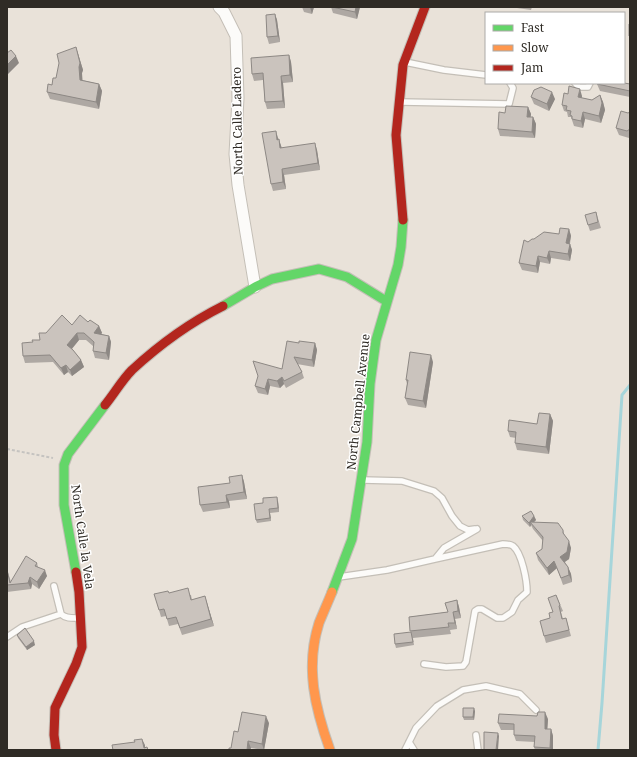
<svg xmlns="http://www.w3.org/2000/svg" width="637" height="757" font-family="'Noto Serif',serif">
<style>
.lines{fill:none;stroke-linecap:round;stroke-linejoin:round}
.stream{stroke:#a6d5da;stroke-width:3}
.lane-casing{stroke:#c4bfb7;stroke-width:8}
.street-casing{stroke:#c4bfb7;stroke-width:13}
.fast-casing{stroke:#c4bfb7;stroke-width:11}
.slow-casing{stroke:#c4bfb7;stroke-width:11}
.jam-casing{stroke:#c4bfb7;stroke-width:11}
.path{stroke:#c5c3c0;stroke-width:2;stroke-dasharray:3 2;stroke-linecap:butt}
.lane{stroke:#fcfbf9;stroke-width:5.5}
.street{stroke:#fcfbf9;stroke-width:11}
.fast{stroke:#63d668;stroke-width:9}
.slow{stroke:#ff974d;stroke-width:9}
.jam{stroke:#b3261e;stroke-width:9}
.wall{fill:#aea8a3}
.shaded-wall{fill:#8d8884}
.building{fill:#cac3bd;stroke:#8d8884}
.labels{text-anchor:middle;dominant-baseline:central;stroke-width:3;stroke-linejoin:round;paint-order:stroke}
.street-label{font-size:12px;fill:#2f2b25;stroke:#fff}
</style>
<rect width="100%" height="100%" fill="#e9e2d9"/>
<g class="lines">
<!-- stream -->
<path class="stream" d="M 598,750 L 602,703 L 622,395 L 630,385"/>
<!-- lane casing -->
<g class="lane-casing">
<path id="lane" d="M 405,62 L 444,70 L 486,75
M 575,83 L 579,87 L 588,87 L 590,83
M 401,102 L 509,104 L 513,88 L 510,83
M 363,480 L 402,481 L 434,491 L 442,498 L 452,516 L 460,526 L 468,530 L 475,529
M 339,577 L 387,570 L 435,559 L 444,548 L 477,529
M 54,586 L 61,614 C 66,619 73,618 80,618
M 7,637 L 22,627 L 61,614
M 424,664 L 446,667 L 463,666 L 466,662 L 475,611 L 478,609 L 482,609 L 497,618 L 503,618 L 512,612 L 518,600 L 527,592 C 527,581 522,553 513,546 C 510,544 507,544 503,544 L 435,559
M 476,735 L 478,750
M 409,742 L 414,750
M 405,750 L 416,728 L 437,706 L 463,690 L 486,686 L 520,694 L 536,710"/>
</g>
<!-- street casing -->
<g class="street-casing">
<path id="street" d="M 219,7 L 224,12 L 236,36 L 238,98 L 235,154 L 238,185 L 255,287"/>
</g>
<!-- fast casing -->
<g class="fast-casing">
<path id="fast" d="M 223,306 L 255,287 L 272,279 L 319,269 L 347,277 L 386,301
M 76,572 L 64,505 L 64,465 L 68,454 L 105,405
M 332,592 L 352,539 L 367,442 L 370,384 L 376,340 L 398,265 L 401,247 L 403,220"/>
</g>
<!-- slow casing -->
<g class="slow-casing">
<path id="slow" d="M 330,750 C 315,708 305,667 319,623 C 323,613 328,602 332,592"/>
</g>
<!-- jam casing -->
<g class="jam-casing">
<path id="jam" d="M 403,220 L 396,135 L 403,65 L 425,7
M 105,405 C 114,394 122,380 132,370 C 158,346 191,322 223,306
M 56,750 L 54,735 L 55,708 L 76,664 L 82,647 L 79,592 L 76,572"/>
</g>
<!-- path -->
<path class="path" d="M 7,449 L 53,458"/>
<!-- lane -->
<use href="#lane" class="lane"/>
<!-- street -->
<use href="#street" class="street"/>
<!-- fast -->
<use href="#fast" class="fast"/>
<!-- slow -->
<use href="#slow" class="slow"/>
<!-- jam -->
<use href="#jam" class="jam"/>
</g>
<!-- wall -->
<path class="wall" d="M 302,7 L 314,7 L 312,14 L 304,12 Z
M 331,7 L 360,7 L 357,19 L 333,13 Z
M 516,7 L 532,7 L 531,10 L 517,8 Z
M 275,14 L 277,20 L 280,42 L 269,44 L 267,37 Z
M 76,47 L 83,70 L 82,73 L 82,80 L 99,84 L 102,91 L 99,109 L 50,99 L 47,92 Z
M 289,55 L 291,62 L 293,82 L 283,83 L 285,108 L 267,109 L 265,102 L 263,80 L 254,81 L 252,74 Z
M 597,84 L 630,84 L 630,97 L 600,91 Z
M 568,94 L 582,96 L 582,98 L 592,100 L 600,95 L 603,102 L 605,110 L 601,123 L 585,119 L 583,128 L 574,126 L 571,117 L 568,117 L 567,112 L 564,111 L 562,105 Z
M 531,97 L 555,99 L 549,111 L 534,104 Z
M 528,107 L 531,114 L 530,117 L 533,117 L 536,124 L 535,138 L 500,136 L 498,129 L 505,113 Z
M 630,112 L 630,137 L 629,138 L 619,135 L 616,128 L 628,113 Z
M 278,138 L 282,148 L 317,150 L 320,170 L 284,175 L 286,189 L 273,191 L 271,184 Z
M 596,212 L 601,228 L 590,231 L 588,225 Z
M 569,229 L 571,236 L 570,244 L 572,250 L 570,261 L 551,258 L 550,264 L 540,262 L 538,273 L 522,270 L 519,263 L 528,242 L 534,239 L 559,234 Z
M 88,322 L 99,326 L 102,333 L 101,334 L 109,336 L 111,342 L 109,360 L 95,358 L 93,351 L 93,346 L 86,340 L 79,340 L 72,349 L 81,360 L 84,367 L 72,376 L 68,372 L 64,375 L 53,362 L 25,363 L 23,356 L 33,342 L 40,340 L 46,333 Z
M 299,343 L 315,343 L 317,350 L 314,367 L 297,364 L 302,372 L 304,378 L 286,388 L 284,384 L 280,388 L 270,386 L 268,395 L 258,393 L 255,386 L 282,369 Z
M 433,362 L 426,408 L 408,405 L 405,398 L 407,384 L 406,380 Z
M 550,414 L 553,421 L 549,454 L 517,450 L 515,443 L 516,438 L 510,437 L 508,431 L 537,424 Z
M 242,475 L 244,482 L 247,499 L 229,501 L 230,508 L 203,512 L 200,505 L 230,483 Z
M 278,501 L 279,512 L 270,513 L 271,521 L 257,523 L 256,520 L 263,503 Z
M 522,516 L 534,516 L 536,520 L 534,522 L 563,530 L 565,537 L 571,548 L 569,559 L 565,562 L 568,567 L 571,574 L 572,582 L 563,585 L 557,568 L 549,575 L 538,560 L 536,553 L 542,549 L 543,541 L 533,529 L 531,525 L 530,527 L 523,520 Z
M 37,563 L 38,567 L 47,576 L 39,589 L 32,584 L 31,589 L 7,592 L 7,569 L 11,582 Z
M 169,593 L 191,595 L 192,600 L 205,596 L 214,626 L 182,635 L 178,624 L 169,626 L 166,616 L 161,617 L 159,610 Z
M 556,595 L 563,611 L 561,612 L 563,619 L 566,618 L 571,636 L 546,643 L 544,636 L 553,612 Z
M 457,600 L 459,607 L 461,618 L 455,619 L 457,629 L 450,630 L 451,634 L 413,638 L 414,645 L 396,648 L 395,644 L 411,632 L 409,617 L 448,612 L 445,603 Z
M 17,635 L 35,645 L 27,650 L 18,638 Z
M 475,711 L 474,720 L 464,720 L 463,717 Z
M 548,719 L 547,729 L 551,729 L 553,736 L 553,750 L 535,750 L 534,747 L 535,742 L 516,741 L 514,735 L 514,730 L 501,730 L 498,723 Z
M 269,723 L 264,750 L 251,748 L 250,750 L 229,750 L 231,748 L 238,732 Z"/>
<!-- shaded-wall -->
<path class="shaded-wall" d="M 310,7 L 314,7 L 312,14 Z
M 356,7 L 360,7 L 357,19 L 355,12 Z
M 275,14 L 277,20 L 280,42 L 278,36 Z
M 76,47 L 83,70 L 82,73 L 83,87 L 80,80 Z
M 289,55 L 291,62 L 293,82 L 290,75 Z
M 16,56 L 19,63 L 7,75 L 7,65 Z
M 281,76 L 283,83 L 285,108 L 283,101 Z
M 99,84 L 102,91 L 99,109 L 96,102 Z
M 580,89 L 582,96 L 580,104 L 578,97 Z
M 552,92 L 555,99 L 549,111 L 547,104 Z
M 600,95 L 603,102 L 605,110 L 601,123 L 599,116 Z
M 528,107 L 531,114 L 530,123 L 527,117 Z
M 583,112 L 585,119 L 583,128 L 581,121 Z
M 533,117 L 536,124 L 535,138 L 532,132 Z
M 276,131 L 278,138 L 279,147 L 277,140 Z
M 279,139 L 281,146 L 283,155 L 280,148 Z
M 315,143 L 317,150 L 320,170 L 318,163 Z
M 282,169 L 284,175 L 286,189 L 283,182 Z
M 569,229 L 571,236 L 568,250 L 566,243 Z
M 570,244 L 572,250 L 570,261 L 568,254 Z
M 549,251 L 551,258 L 550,264 L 547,258 Z
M 538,256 L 540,262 L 538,273 L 536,266 Z
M 99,326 L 102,333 L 96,340 L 94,333 Z
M 77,333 L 79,340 L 69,352 L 67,345 Z
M 109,336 L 111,342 L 109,360 L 106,353 Z
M 315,343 L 317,350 L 314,367 L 312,360 Z
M 431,355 L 433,362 L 426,408 L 423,401 Z
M 81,360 L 84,367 L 72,376 L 70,370 Z
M 66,365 L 68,372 L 64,375 L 61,368 Z
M 282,377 L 284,384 L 280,388 L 277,381 Z
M 268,379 L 270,386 L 268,395 L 265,389 Z
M 550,414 L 553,421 L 549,454 L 546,447 Z
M 242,475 L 244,482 L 247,499 L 244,492 Z
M 226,495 L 229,501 L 230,508 L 227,502 Z
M 277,497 L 278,501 L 279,512 L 278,508 Z
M 269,509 L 270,513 L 271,521 L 270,518 Z
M 534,516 L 536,520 L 532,524 L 530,522 L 531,525 L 530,527 L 529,523 Z
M 569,541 L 571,548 L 569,559 L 563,563 L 560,557 Z
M 554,561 L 557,568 L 549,575 L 547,568 Z
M 568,567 L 571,574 L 572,582 L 569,575 Z
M 45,570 L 47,576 L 39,589 L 37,582 Z
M 30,577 L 32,584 L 31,589 L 28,583 Z
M 205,596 L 207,603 L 214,626 L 211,619 Z
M 457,600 L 459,607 L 461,618 L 458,611 Z
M 453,612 L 455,619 L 457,629 L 455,623 Z
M 34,641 L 35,645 L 27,650 L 26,647 Z
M 474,708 L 475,711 L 474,720 L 473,717 Z
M 545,712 L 548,719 L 547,735 L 545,729 Z
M 266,716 L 269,723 L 264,750 L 262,744 Z
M 551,729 L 553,736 L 553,750 L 551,750 L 550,748 Z
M 498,733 L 499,736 L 498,750 L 496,750 Z
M 142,739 L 145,745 L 145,750 L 144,748 Z
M 248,741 L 251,748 L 250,750 L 247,750 Z"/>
<!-- building -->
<path class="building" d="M 332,7 L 356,7 L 355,12 Z
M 275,14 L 278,36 L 267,37 L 266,15 Z
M 629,24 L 630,24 L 630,36 L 629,36 Z
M 76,47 L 80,63 L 79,67 L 80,80 L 99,84 L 96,102 L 47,92 L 48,84 L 52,85 L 53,78 L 56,78 L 59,63 L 57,54 Z
M 11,50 L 16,56 L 7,65 L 7,53 Z
M 289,55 L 290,75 L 281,76 L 283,101 L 265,102 L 263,73 L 252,74 L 251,58 Z
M 597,83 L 624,83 L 630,84 L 630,91 L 597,84 Z
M 569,86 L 580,89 L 578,97 L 592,100 L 600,95 L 602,103 L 599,116 L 583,112 L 581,121 L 572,119 L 572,116 L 570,115 L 571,111 L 566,110 L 567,106 L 562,105 L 564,93 L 568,94 Z
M 541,87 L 552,92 L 547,104 L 531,97 L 534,90 Z
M 506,106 L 528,107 L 527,117 L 533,117 L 532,132 L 498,129 L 499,112 L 505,113 Z
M 621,111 L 628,113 L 630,112 L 630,129 L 627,131 L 616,128 Z
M 276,131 L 277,140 L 279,139 L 280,148 L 315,143 L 318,163 L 282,169 L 283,182 L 271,184 L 262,133 Z
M 596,212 L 598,222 L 588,225 L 585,215 Z
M 560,228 L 569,229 L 566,243 L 570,244 L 568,254 L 549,251 L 547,258 L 538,256 L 536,266 L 519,263 L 524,240 L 528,242 L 532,239 L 534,239 L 544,232 L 559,234 Z
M 62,315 L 72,325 L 80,315 L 88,322 L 90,320 L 99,326 L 94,333 L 109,336 L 106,353 L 93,351 L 94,342 L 84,333 L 77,333 L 67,345 L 73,350 L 81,360 L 70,370 L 66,365 L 61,368 L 50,355 L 23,356 L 22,343 L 33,342 L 32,340 L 40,340 L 39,333 L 46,333 Z
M 287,341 L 299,343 L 299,341 L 315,343 L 312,360 L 294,357 L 302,372 L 284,381 L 282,377 L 277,381 L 268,379 L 265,389 L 255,386 L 258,376 L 253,361 L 282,369 Z
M 410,352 L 431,355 L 423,401 L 405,398 L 408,380 L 406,380 Z
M 539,413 L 550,414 L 546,447 L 515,443 L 516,432 L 508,431 L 509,420 L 537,424 Z
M 242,475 L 244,492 L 226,495 L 227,502 L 200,505 L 198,487 L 230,483 L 229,477 Z
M 277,497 L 278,508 L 269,509 L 270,518 L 256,520 L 254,504 L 263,503 L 263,498 Z
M 531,511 L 534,516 L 529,523 L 522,516 Z
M 530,522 L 558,523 L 563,530 L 563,533 L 569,541 L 567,552 L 560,557 L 568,567 L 569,575 L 561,578 L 554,561 L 547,568 L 536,553 L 542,549 L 543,537 Z
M 26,556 L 37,563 L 35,566 L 45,570 L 37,582 L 30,577 L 28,583 L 7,585 L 7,570 L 10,583 Z
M 188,588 L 191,600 L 205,596 L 211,619 L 180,628 L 176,617 L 167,619 L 164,609 L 159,610 L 154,594 L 168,591 L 169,593 Z
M 556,595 L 560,605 L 559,606 L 562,619 L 566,618 L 569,630 L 544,636 L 540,621 L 550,618 L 549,613 L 553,612 L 548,598 Z
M 457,600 L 458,611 L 453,612 L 455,623 L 448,623 L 449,627 L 410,631 L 409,617 L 448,612 L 445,603 Z
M 25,628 L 34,641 L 26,647 L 17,635 Z
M 411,632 L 413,642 L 395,644 L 394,634 Z
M 463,708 L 474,708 L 473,717 L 463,717 Z
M 242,712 L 266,716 L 262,744 L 248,741 L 247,750 L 229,750 L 229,748 L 231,748 L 234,731 L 238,732 Z
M 538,712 L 545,712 L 545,729 L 551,729 L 550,748 L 534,747 L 535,736 L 514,735 L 514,724 L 498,723 L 499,714 L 537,716 Z
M 484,732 L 498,733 L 496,750 L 484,750 Z
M 142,739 L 144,748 L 147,747 L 148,750 L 113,750 L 112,745 L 135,742 L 134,740 Z"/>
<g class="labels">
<!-- street labels -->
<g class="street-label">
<text transform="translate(237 121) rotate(-91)">North Calle Ladero</text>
<text transform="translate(358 402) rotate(-84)">North Campbell Avenue</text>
<text transform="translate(83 537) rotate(82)">North Calle la Vela</text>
</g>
</g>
<!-- border -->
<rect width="637" height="757" fill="none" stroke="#2f2b25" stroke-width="16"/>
<!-- legend -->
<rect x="485" y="12" width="140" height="72" fill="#ffffff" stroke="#acaaa8"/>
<rect x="493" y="25" width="20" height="6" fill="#63d668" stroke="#acaaa8"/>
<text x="521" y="32" font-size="12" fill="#2f2b25">Fast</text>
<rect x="493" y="45" width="20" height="6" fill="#ff974d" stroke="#acaaa8"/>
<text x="521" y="52" font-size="12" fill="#2f2b25">Slow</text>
<rect x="493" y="65" width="20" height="6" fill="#b3261e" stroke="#acaaa8"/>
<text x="521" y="72" font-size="12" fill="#2f2b25">Jam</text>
</svg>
